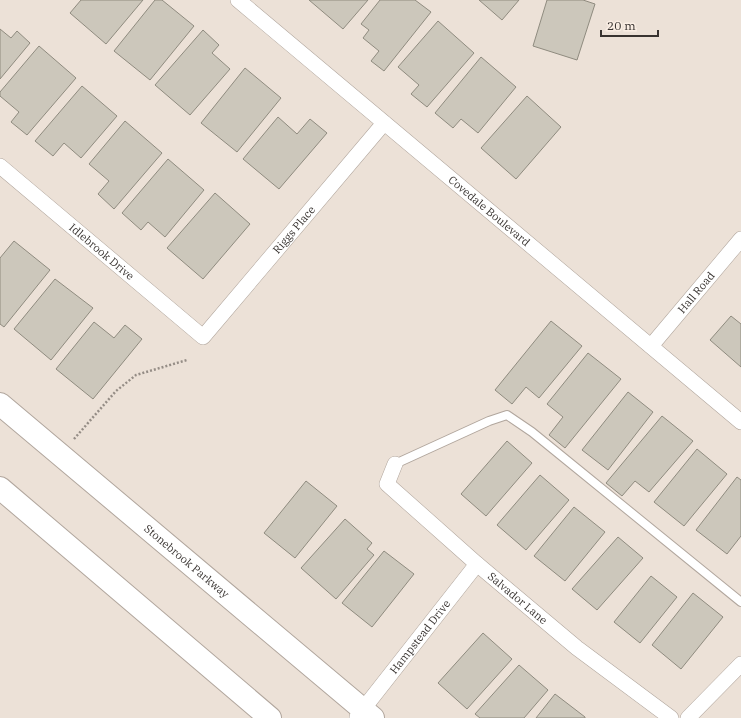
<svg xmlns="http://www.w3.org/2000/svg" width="741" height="718" font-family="'IBM Plex Serif',serif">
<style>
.building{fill:#ccc7bb;stroke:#8f8b7f}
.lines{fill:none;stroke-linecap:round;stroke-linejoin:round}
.service-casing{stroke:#b1a69d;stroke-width:10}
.minor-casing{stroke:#b1a69d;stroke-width:16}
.secondary-casing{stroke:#b1a69d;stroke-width:24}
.path{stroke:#958d86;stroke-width:2.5;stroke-dasharray:2 2;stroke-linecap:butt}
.service{stroke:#fff;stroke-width:8}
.minor{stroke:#fff;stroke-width:15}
.secondary{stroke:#fff;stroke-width:22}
.labels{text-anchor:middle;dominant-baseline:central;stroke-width:3;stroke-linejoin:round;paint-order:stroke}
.street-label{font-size:11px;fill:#383330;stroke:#faeee4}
</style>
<rect width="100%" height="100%" fill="#ece1d7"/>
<!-- building -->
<path class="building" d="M 81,0 L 143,0 L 106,44 L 70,13 Z
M 155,0 L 162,0 L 194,26 L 150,80 L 114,51 Z
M 309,0 L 368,0 L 343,29 Z
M 380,0 L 415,0 L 431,12 L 384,71 L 371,61 L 379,51 L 363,38 L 369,30 L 361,24 Z
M 479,0 L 519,0 L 502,20 Z
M 547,0 L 583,0 L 595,4 L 577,60 L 533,46 Z
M 438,21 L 474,53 L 427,107 L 411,94 L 419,85 L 398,67 Z
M 0,29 L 11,38 L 17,31 L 30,43 L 0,79 Z
M 203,30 L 219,45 L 212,53 L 230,69 L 190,115 L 155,85 Z
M 39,46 L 76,78 L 27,135 L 11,122 L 19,112 L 0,96 L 0,92 Z
M 481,57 L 516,87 L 478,133 L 461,119 L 453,128 L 435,113 Z
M 245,68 L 281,98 L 237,152 L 201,123 Z
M 82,86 L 117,116 L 81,158 L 64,143 L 53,156 L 35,141 Z
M 527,96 L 561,127 L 516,179 L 481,148 Z
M 278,117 L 297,134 L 310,119 L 327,133 L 279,189 L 243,159 Z
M 125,121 L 162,153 L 114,209 L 98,194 L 109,181 L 89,164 Z
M 168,159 L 204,190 L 165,237 L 148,222 L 141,230 L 122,213 Z
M 215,193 L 250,224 L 203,279 L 167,248 Z
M 14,241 L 50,270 L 4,327 L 0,324 L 0,258 Z
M 55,279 L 93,308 L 51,360 L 14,329 Z
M 731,316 L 741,324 L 741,367 L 710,340 Z
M 551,321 L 582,346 L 539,398 L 526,387 L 512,404 L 495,390 Z
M 94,322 L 114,338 L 125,325 L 142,339 L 93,399 L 56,369 Z
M 588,353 L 621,379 L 565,448 L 549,435 L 563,417 L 547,404 Z
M 628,392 L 653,412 L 608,470 L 582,450 Z
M 662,416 L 693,441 L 649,492 L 635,481 L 622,496 L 606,483 Z
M 507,441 L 532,463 L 486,516 L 461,494 Z
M 697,449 L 727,474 L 684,526 L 654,502 Z
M 540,475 L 569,500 L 526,550 L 497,525 Z
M 737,477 L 741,480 L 741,536 L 727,554 L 696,530 Z
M 306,481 L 337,506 L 295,558 L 264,533 Z
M 574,507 L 605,532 L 565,581 L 534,556 Z
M 345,519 L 372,543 L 367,549 L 374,555 L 336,599 L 301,568 Z
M 618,537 L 643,558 L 597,610 L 572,589 Z
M 384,551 L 414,574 L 372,627 L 342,603 Z
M 651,576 L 677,597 L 640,643 L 614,622 Z
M 693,593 L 723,617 L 681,669 L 652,645 Z
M 483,633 L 512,659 L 467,709 L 438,683 Z
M 519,665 L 548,690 L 524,718 L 480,718 L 475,714 Z
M 555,694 L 585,717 L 585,718 L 536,718 Z"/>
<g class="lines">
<!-- service casing -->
<g class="service-casing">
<path id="service" d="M 395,464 L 489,421 L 507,415 L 532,432 L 741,602"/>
</g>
<!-- minor casing -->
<g class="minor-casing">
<g id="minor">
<path id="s1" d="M 238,0 L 741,422"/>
<path id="s2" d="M 0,166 L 203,337 L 384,123"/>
<path id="s3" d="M 651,346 L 741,239"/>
<path id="s4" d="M 395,464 L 387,484 L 477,564 L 577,648 L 671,718"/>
<path id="s5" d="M 357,717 L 477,564"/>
<path d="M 688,718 L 741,664"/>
</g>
</g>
<!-- secondary casing -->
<g class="secondary-casing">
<g id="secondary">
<path id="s6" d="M 0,404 L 373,718"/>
<path d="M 0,488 L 270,718"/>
</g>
</g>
<!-- path -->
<path class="path" d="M 74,439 L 116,391 L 136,375 L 187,360"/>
<!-- service -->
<use href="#service" class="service"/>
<!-- minor -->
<use href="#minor" class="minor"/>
<!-- secondary -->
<use href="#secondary" class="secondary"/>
</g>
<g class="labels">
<!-- street labels -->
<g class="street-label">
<text stroke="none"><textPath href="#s1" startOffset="328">Covedale Boulevard</textPath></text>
<text stroke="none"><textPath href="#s2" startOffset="406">Riggs Place</textPath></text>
<text stroke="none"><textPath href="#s2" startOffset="133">Idlebrook Drive</textPath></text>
<text stroke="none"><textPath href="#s3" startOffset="70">Hall Road</textPath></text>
<text stroke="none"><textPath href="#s6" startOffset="244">Stonebrook Parkway</textPath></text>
<text stroke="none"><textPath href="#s4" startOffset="195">Salvador Lane</textPath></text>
<text stroke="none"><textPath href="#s5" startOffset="102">Hampstead Drive</textPath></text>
</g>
</g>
<!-- scale -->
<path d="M601 30v6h57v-6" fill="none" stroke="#383330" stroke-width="2"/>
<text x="607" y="30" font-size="12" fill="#383330" stroke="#faeee4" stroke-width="3" paint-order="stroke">20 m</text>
</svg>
